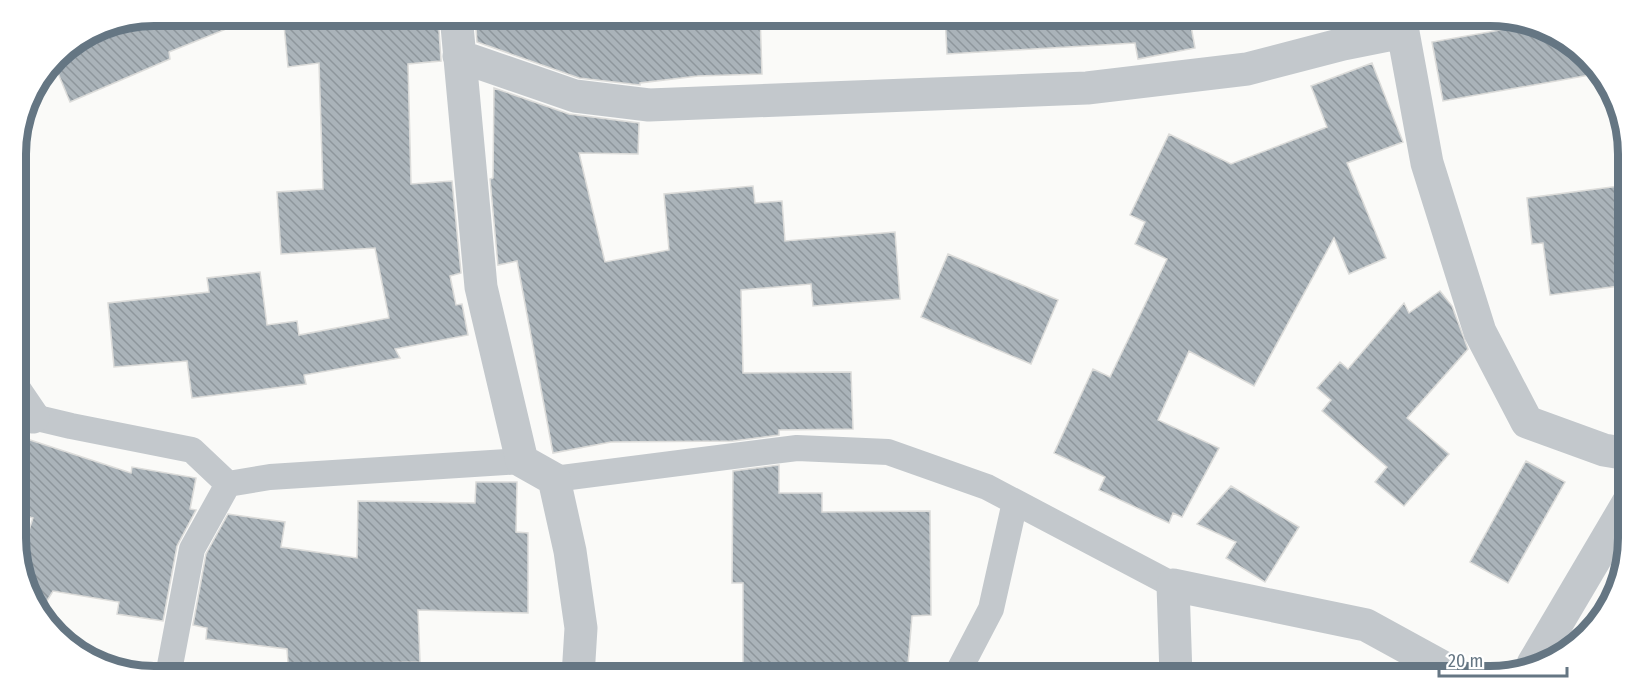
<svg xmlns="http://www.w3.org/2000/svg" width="1643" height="691" font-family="'Fira Sans Condensed',sans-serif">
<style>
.building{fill:url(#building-back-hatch);stroke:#dcdcda;stroke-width:1.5}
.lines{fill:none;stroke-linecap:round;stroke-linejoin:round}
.lane{stroke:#c3c8cc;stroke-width:26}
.street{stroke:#c3c8cc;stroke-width:33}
.rim{fill:none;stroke:#657683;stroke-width:8}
</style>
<defs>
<pattern id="building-back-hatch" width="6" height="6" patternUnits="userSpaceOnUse" patternTransform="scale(1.5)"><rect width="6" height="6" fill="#aab3b9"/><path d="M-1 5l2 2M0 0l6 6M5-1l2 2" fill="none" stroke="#8e969c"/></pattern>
</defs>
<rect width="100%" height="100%" fill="#fafaf8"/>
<!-- building -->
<path class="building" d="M 162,15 L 256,15 L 256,17 L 169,52 L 170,59 L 70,102 L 53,61 Z
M 283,15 L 438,15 L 441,61 L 408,64 L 411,184 L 452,181 L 461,273 L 450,276 L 456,305 L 462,304 L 468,335 L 395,349 L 400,358 L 304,375 L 306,384 L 192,398 L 187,361 L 114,367 L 108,303 L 209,292 L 207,278 L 260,272 L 267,325 L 297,321 L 299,335 L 389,318 L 375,248 L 281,254 L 277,192 L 323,189 L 319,63 L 288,67 Z
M 475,15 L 760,15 L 762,74 L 698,76 L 640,83 L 640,85 L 579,78 L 477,42 Z
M 945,15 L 1189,15 L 1195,48 L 1138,59 L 1135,43 L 947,54 Z
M 1535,24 L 1542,25 L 1599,69 L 1601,73 L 1443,101 L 1432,42 Z
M 1372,63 L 1403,142 L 1347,163 L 1386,258 L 1349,274 L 1334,238 L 1254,386 L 1189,351 L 1158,420 L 1219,448 L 1182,517 L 1173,513 L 1169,523 L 1099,490 L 1105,477 L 1054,453 L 1093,369 L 1110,377 L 1167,259 L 1135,244 L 1145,222 L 1130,215 L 1169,134 L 1231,164 L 1327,127 L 1311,86 Z
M 494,88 L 569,114 L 639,123 L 638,154 L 579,153 L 605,262 L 669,250 L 664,194 L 753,186 L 755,203 L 782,201 L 785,241 L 895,232 L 900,299 L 813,306 L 811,284 L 741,290 L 743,373 L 851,372 L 853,429 L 779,430 L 779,435 L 733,441 L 611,442 L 553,453 L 517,261 L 498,265 L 490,179 L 493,178 Z
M 1627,185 L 1627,285 L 1550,295 L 1543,243 L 1532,244 L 1527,198 Z
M 948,254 L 1058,300 L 1031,364 L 921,317 Z
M 1440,291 L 1452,306 L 1468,349 L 1407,418 L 1449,454 L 1404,506 L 1375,482 L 1387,467 L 1322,411 L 1331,400 L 1317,388 L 1340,362 L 1348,369 L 1404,303 L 1409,313 Z
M 24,438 L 131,473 L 132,467 L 196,478 L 190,509 L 196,510 L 177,546 L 163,621 L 117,614 L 119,602 L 53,591 L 40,612 L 20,564 L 20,558 L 33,518 L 16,512 L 16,465 Z
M 1526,461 L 1565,482 L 1508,583 L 1470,562 Z
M 779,465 L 779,493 L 822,493 L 822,512 L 930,511 L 931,615 L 912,616 L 907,676 L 743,676 L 743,583 L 732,583 L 733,471 Z
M 476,482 L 517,482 L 516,532 L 528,533 L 528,613 L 418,610 L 420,662 L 329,664 L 330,676 L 289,676 L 287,649 L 206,639 L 207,628 L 193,625 L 206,554 L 228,514 L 285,522 L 281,547 L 357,558 L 358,501 L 475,503 Z
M 1231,486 L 1299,527 L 1265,582 L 1226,558 L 1236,542 L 1197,524 Z"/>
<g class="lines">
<!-- lane -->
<path class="lane" d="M 33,417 L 71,426 L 192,450 L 228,484
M 554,479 L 797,448 L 888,452 L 987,487 L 1173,585
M 168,676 L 192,549 L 228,484 L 270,477 L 522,461
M 956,676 L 991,609 L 1015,502"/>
<!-- street -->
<path class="street" d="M 456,15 L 481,287 L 522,461 L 554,479 L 570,551 L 581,628 L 578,676
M 1402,15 L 1403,32 L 1427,163 L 1480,332 L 1527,422 L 1604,450 L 1628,454
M 459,56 L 575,96 L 649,105 L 1087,88 L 1247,69 L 1343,44 L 1403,32
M 16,392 L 33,417
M 1533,664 L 1628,503
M 1176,676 L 1173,585 L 1366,625 L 1459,676"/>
</g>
<!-- crop -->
<path d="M0 0H1643V691H0ZM154 26H1490A128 128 0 0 1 1618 154V538A128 128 0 0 1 1490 666H154A128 128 0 0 1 26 538V154A128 128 0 0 1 154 26Z" fill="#fff" fill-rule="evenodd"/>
<path class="rim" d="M154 26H1490A128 128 0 0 1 1618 154V538A128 128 0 0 1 1490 666H154A128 128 0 0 1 26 538V154A128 128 0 0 1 154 26Z"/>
<!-- scale -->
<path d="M1439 667v9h128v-9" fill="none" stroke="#657683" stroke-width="3"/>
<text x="1448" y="667" font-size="18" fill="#657683" stroke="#ffffff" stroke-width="4.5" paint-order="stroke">20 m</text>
</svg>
